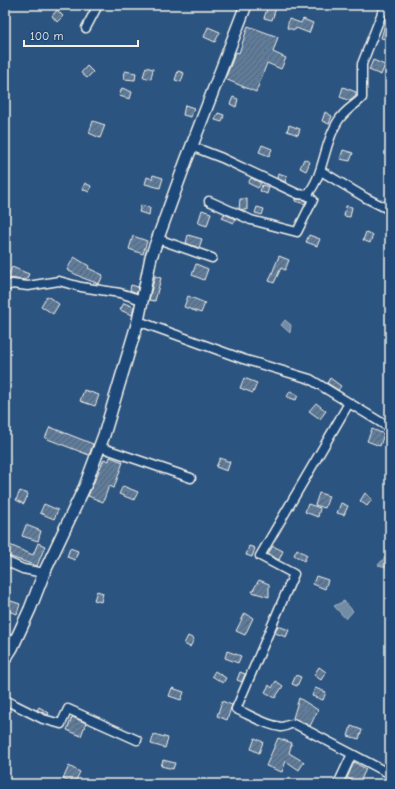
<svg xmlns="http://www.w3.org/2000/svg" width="395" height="789" font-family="'Comic Neue',sans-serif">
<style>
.water{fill:#738ca6;stroke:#a7b4c0}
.building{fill:url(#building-hatch);stroke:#f4f1e8}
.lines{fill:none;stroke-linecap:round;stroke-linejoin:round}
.street-casing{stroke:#f4f1e8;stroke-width:11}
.secondary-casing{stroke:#f4f1e8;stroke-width:14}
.street{stroke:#1f4a7a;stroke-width:8}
.secondary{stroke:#1f4a7a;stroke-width:11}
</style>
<defs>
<pattern id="building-hatch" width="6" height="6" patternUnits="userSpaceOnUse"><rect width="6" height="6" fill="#5e7b9a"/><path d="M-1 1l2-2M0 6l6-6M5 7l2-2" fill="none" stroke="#556474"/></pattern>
</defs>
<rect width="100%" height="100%" fill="#2c5481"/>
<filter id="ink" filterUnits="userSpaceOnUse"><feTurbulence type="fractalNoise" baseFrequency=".025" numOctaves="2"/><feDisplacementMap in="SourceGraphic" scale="8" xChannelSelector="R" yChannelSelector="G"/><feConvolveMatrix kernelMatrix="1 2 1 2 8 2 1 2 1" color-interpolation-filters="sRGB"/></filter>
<g filter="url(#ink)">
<!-- water -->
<path class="water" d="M 285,320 L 291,325 L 290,333 L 281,325 Z
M 390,552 L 390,568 L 378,565 Z
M 344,601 L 353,611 L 346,619 L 334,606 Z"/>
<!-- building -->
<path class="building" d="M 268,6 L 276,8 L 272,20 L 264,18 Z
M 57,10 L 63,16 L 57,22 L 52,16 Z
M 388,14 L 390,14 L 390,40 L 381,38 Z
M 289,19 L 301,23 L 303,19 L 313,23 L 309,33 L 296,28 L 295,30 L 287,28 Z
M 248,26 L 278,37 L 273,52 L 286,58 L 281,69 L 267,63 L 256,92 L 225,79 L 236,52 L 239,53 Z
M 208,27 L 220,32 L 215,42 L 204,37 Z
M 373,60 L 385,65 L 381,75 L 369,70 Z
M 87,66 L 93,72 L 87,78 L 81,73 Z
M 146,67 L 153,69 L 151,79 L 143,77 Z
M 125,71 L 136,73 L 135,80 L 124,79 Z
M 178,71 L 184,73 L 181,82 L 175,80 Z
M 343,87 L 356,92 L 356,96 L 350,101 L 340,97 Z
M 122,88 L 132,92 L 130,99 L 119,96 Z
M 233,97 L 238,99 L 236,107 L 230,104 Z
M 185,105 L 194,108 L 191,117 L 183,115 Z
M 325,112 L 332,116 L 329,124 L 322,121 Z
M 218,113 L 224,115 L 222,122 L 215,120 Z
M 93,121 L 105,125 L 100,138 L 89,133 Z
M 289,125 L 300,129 L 298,135 L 287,131 Z
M 262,145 L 272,149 L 269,156 L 259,152 Z
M 343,150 L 353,153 L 350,161 L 340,159 Z
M 304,159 L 310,162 L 306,171 L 300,168 Z
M 278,173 L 287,176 L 285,182 L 277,178 Z
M 153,175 L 163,178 L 160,188 L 145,184 L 147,177 L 152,179 Z
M 251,178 L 261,183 L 258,188 L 248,183 Z
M 85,183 L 91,186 L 89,192 L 82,189 Z
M 262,185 L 269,187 L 267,194 L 260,191 Z
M 240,199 L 247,199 L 247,210 L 239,209 Z
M 295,199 L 305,200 L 306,201 L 305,204 L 295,201 Z
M 141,205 L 150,208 L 149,215 L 139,212 Z
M 346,206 L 352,207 L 350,217 L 344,216 Z
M 257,207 L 264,209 L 262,215 L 255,213 Z
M 202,210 L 211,213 L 207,226 L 198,223 Z
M 224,214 L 236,219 L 234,223 L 222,218 Z
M 366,232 L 373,235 L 370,243 L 363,240 Z
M 188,235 L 202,239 L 199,248 L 186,243 Z
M 309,235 L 320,239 L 317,246 L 306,242 Z
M 133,236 L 147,241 L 143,254 L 129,249 Z
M 279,256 L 289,260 L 285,270 L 281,268 L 274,283 L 269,281 Z
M 74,257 L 89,266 L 88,268 L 103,275 L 99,284 L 83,278 L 67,270 Z
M 196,264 L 208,269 L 204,280 L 192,275 Z
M 12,267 L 29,274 L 26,280 L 7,278 Z
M 155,276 L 161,278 L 155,301 L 149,300 Z
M 131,285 L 138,287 L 137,293 L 130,290 Z
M 47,296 L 59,304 L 53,314 L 41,306 Z
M 188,296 L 205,303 L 201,313 L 184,307 Z
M 124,303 L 134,307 L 132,315 L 120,310 Z
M 244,378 L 257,383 L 253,393 L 240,388 Z
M 330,378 L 341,386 L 338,390 L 327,383 Z
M 84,390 L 99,395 L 95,406 L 80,401 Z
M 290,391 L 298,395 L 296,400 L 287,397 Z
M 316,403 L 326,411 L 320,419 L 309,411 Z
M 50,427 L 93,444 L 89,455 L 45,438 Z
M 372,429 L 384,434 L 380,446 L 367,441 Z
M 110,457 L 123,462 L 114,488 L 109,486 L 103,502 L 88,496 L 104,459 L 109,461 Z
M 220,458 L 230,462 L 227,471 L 216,467 Z
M 123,486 L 138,492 L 134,500 L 119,494 Z
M 20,491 L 28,494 L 24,504 L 16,500 Z
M 319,493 L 329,496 L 325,508 L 315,505 Z
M 365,493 L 372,499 L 367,506 L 360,501 Z
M 341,503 L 348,506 L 344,515 L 337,513 Z
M 44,504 L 58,510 L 54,519 L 40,513 Z
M 308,504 L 320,508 L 318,517 L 305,512 Z
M 26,525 L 41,531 L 38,541 L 22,536 Z
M 5,543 L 33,555 L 38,543 L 45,546 L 37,566 L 5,555 Z
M 249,546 L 255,548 L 252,557 L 246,555 Z
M 273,546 L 283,551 L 279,560 L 268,554 Z
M 70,548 L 78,551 L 75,560 L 67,557 Z
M 297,549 L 307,555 L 304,561 L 294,555 Z
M 316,576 L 328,580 L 325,589 L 313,584 Z
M 259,580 L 269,584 L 269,597 L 252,592 Z
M 97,591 L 103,593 L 101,602 L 94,600 Z
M 5,599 L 20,604 L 17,614 L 5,610 Z
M 245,613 L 253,618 L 245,635 L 236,631 Z
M 278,626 L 289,630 L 286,637 L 275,633 Z
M 188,636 L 194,639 L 190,647 L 184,644 Z
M 227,651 L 241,656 L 238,663 L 225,658 Z
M 319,667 L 326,672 L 321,680 L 314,675 Z
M 215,671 L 226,678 L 223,683 L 212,676 Z
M 240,672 L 245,674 L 242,682 L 237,680 Z
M 296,675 L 301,677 L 297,686 L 292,684 Z
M 276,681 L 283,686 L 275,698 L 265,692 L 269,685 L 272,688 Z
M 172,688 L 184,692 L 181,700 L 169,696 Z
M 315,688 L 326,692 L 323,700 L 312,696 Z
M 299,698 L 318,710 L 310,726 L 293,718 Z
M 222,701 L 232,705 L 227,720 L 217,716 Z
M 39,707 L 49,713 L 48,715 L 37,710 Z
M 72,717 L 86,723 L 81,736 L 67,730 Z
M 351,726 L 362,730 L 359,739 L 348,736 Z
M 154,734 L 168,738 L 165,748 L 151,744 Z
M 255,738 L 263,742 L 259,753 L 251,749 Z
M 278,738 L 292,743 L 289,753 L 304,762 L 299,770 L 286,761 L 282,772 L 266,766 Z
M 163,760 L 175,763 L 173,769 L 161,766 Z
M 354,762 L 366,769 L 359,784 L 347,778 Z
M 69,766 L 80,772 L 74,784 L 63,779 Z"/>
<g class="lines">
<!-- street casing -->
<g class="street-casing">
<path id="street" d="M 86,28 L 98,5
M 191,146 L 222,158 L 298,194 L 307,195 C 325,174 323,144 338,121 C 346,109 352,108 362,98 L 362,64 L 382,13 L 385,9 L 390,8
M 321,171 L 366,198 L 390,210
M 209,201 L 251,220 L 297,232 L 313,200 L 307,195
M 158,239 L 212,258
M 5,287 L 12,284 L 28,286 L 59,281 L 81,287 L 120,293 L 142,300
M 138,321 L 243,359 L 310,379 L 390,428
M 349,403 L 260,556 L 294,574 L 236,709 C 250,715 265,725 281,727 C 286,727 289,723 295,724 L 390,774
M 100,447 L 191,478
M 5,561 L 23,569 L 44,573
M 5,700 L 43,719 L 61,724 L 68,709 L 137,740
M 338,784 L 352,754"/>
</g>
<!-- secondary casing -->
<g class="secondary-casing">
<path id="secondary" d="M 5,659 L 12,648 L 30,609 L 44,573 L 85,486 L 104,435 L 138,321 L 151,257 L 186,161 L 246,5"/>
</g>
<!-- street -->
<use href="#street" class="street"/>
<!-- secondary -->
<use href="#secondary" class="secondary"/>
</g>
</g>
<!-- margin -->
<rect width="395" height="789" fill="none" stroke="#1f4a7a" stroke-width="20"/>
<rect x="10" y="10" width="375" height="769" fill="none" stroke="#f4f1e8" stroke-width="1.5" filter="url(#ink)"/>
<!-- scale -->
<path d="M24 40v6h114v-6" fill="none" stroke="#f4f1e8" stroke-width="2"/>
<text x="30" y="40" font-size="12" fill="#f4f1e8" stroke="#1f4a7a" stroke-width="3" paint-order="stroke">100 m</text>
</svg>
